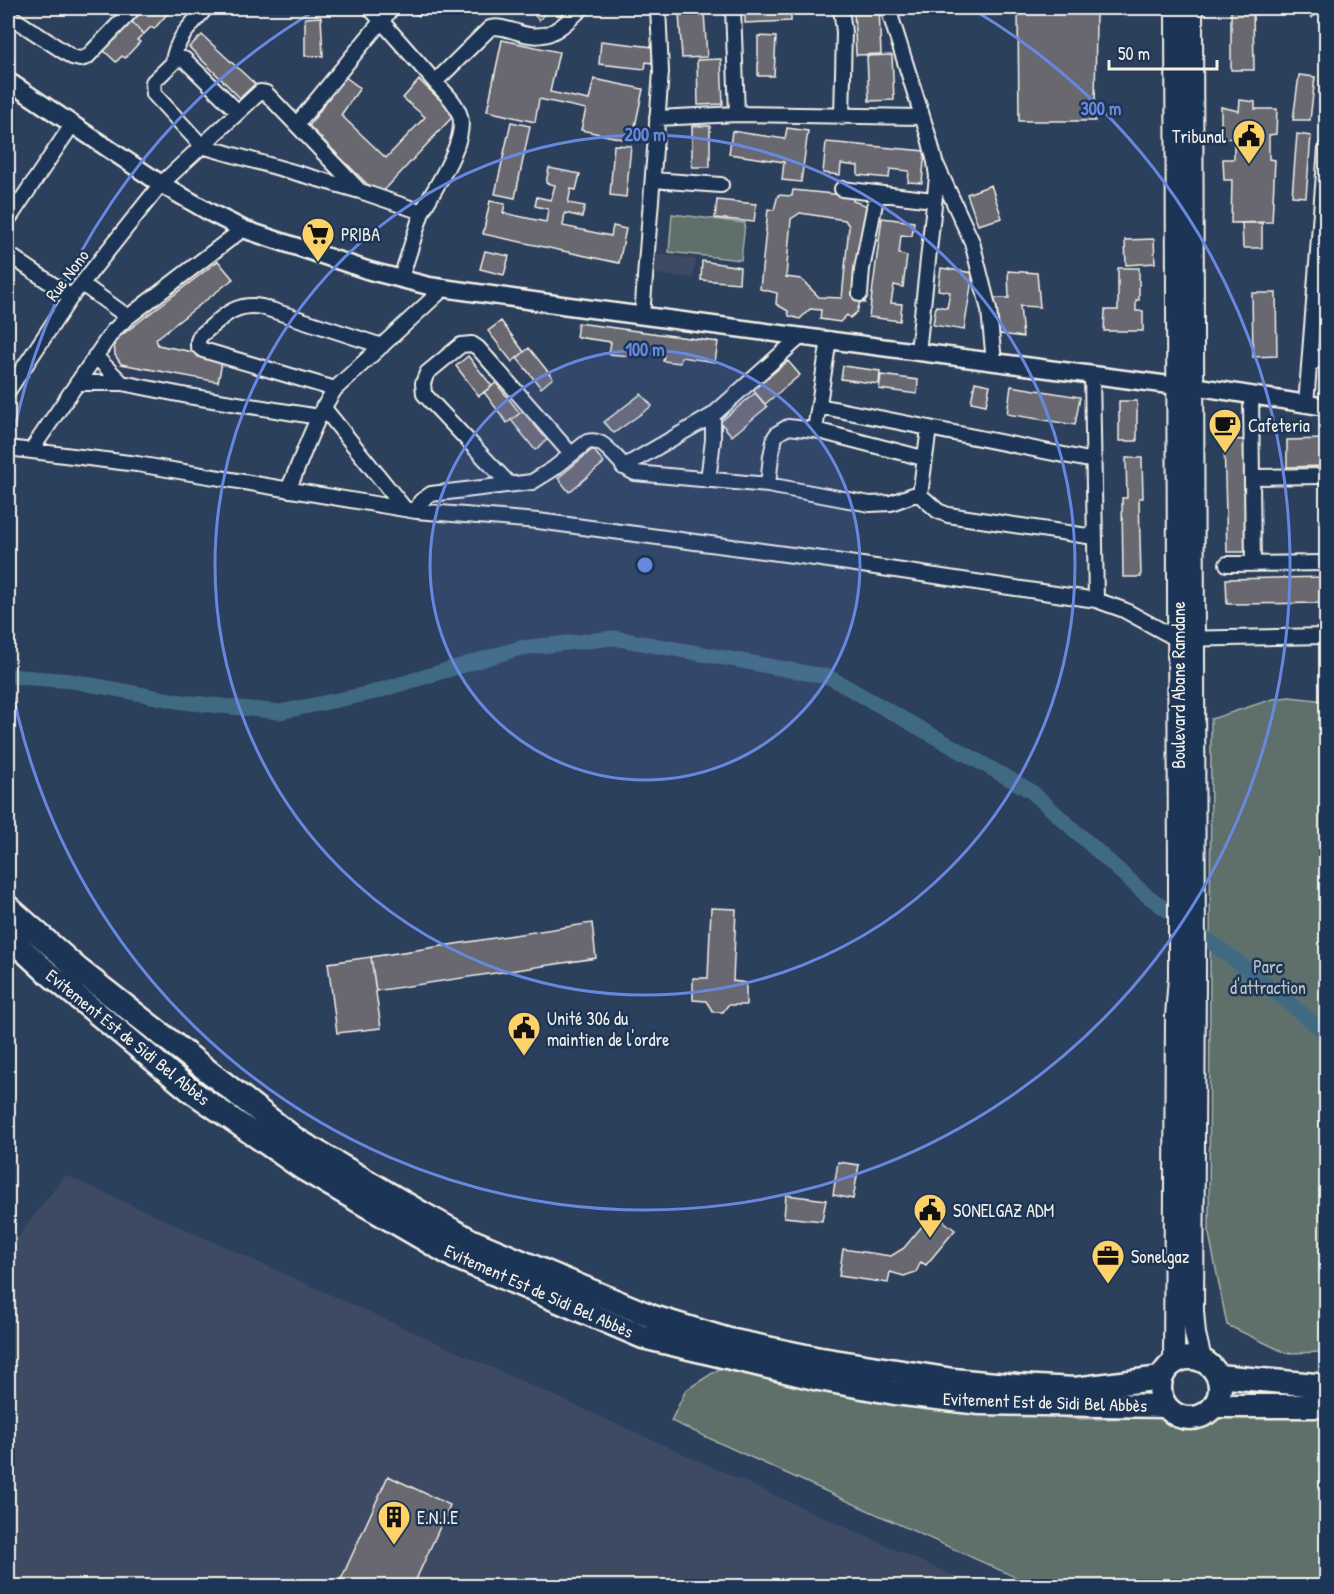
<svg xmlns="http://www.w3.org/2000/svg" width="1334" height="1594" font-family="'Patrick Hand',sans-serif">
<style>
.built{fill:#3e4b62}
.green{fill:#5d706c;stroke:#a8b0aa;stroke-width:1.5}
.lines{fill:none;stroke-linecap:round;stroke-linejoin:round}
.canal{stroke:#3f6b83;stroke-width:15}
.building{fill:#686771;stroke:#f4f1e8;stroke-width:1.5;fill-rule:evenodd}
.minor-casing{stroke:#f4f1e8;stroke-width:18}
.tertiary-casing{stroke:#f4f1e8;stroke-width:21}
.secondary-casing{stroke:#f4f1e8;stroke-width:24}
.trunk-casing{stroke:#f4f1e8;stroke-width:27}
.minor{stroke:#1d3557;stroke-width:14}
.tertiary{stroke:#1d3557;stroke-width:16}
.secondary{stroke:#1d3557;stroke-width:20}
.trunk{stroke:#1d3557;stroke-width:22}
.ring{fill:none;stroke:#6887de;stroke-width:3}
.labels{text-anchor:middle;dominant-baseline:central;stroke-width:5;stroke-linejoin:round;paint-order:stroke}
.poi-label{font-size:18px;fill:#f4f1e8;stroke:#1d3557;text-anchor:start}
.street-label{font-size:18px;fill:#f4f1e8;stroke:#1d3557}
.park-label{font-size:18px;fill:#bfc4bd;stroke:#1d3557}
.centre{fill:#6887de;stroke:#1d3557;stroke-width:3}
.ring-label{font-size:18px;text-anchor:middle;font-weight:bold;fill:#6887de;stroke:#1d3557;stroke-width:5;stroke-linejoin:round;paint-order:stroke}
</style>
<rect width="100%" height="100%" fill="#2c3f5c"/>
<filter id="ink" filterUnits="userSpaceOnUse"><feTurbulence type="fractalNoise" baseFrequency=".0167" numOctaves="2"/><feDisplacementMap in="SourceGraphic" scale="12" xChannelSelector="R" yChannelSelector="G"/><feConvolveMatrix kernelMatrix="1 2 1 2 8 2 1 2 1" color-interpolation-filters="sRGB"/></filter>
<g filter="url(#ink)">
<!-- built -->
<path class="built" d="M 657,254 L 696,259 L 693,278 L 654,274 Z
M 65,1175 L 976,1586 L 8,1586 L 8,1250 Z"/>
<!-- green -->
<path class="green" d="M 672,214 L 745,223 L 741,260 L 669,252 Z
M 1289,697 L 1326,701 L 1326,1352 L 1286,1353 L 1227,1325 L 1209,1234 L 1211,719 L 1273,699 Z
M 722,1367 L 1076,1419 L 1273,1417 L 1326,1411 L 1326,1586 L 1035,1586 L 671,1421 L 686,1390 Z"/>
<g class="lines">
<!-- canal -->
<path class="canal" d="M 8,676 L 72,681 L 182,702 L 280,712 L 371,693 L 520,648 L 614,638 L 829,677 L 1031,791 L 1145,894 L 1238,962 L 1326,1033"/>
</g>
<!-- building -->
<path class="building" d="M 140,8 L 169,8 L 166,11 L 168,13 L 154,29 L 151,27 L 144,34 L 130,20 Z
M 327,8 L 340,8 L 335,14 Z
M 409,8 L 428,8 L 419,16 Z
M 528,8 L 552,8 L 539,20 Z
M 696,8 L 721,8 L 721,10 L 696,11 Z
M 745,8 L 791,8 L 791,21 L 745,23 Z
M 1018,8 L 1096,8 L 1095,121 L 1019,121 Z
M 1231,8 L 1253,8 L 1254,70 L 1231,70 Z
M 1305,8 L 1326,8 L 1326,9 L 1311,18 Z
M 879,9 L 881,54 L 856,55 L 854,10 Z
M 704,12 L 707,57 L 682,58 L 679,13 Z
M 321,17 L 323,56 L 305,56 L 305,18 Z
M 130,20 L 143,34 L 137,40 L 140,42 L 125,58 L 122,56 L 116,62 L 102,49 Z
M 202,35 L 255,84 L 240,98 L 189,47 Z
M 758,36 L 776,37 L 774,76 L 758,76 Z
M 502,40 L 559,52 L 550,92 L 589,100 L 594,79 L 643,89 L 632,141 L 581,130 L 586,109 L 539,99 L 535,122 L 487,111 Z
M 601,41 L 653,47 L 652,63 L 646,62 L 645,69 L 599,64 Z
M 892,55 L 894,100 L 869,101 L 867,56 Z
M 721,59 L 723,104 L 698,105 L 697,60 Z
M 1299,75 L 1315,77 L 1310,120 L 1293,120 Z
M 344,76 L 360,88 L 341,115 L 386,158 L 425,117 L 403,98 L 419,80 L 455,114 L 379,196 L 309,126 Z
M 1240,100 L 1255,102 L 1255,109 L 1277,109 L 1276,134 L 1269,135 L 1269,159 L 1275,160 L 1272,222 L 1231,223 L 1232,180 L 1224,180 L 1223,159 L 1234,159 L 1234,138 L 1221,139 L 1221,107 L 1239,111 Z
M 511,122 L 530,126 L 515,198 L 495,194 Z
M 692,126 L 710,126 L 710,167 L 692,167 Z
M 787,128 L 808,131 L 801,182 L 782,180 L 784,162 L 729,154 L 732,131 L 785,139 Z
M 1297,134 L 1311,136 L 1306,197 L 1292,196 Z
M 826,142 L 925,151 L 922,183 L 908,182 L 909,171 L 890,169 L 889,178 L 858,175 L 858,166 L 841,164 L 840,175 L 823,173 Z
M 614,145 L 631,146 L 626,197 L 610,195 Z
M 549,168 L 580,174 L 576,190 L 571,189 L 568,203 L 585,206 L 582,217 L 565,213 L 563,226 L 611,236 L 613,226 L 626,229 L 619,263 L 483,234 L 490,201 L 505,204 L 503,213 L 546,222 L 548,209 L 535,206 L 537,197 L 551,200 L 555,185 L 546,183 Z
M 991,185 L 1002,218 L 978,225 L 967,194 Z
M 793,190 L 853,196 L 853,201 L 868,206 L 875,223 L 865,303 L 860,302 L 857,312 L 850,318 L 847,315 L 840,322 L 820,319 L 821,310 L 810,309 L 800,319 L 789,316 L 788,311 L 776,304 L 777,293 L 760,289 L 768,209 L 774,210 L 778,195 L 792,196 ZM 800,213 L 845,220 L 849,226 L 842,298 L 819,297 L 801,279 L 786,277 L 791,219 Z
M 717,200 L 756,204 L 754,222 L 715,218 Z
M 882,218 L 914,222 L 912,236 L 901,235 L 899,254 L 907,256 L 903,287 L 894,285 L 891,303 L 902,304 L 900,321 L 869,317 Z
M 1242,223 L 1262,223 L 1262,248 L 1243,248 Z
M 1154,239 L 1155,263 L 1126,265 L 1125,240 Z
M 485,251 L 509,256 L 504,275 L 480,269 Z
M 218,261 L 233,279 L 156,339 L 158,345 L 223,358 L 218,382 L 121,364 L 115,355 L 114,341 Z
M 702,261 L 740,267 L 739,283 L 701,280 Z
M 941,268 L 973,273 L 964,330 L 933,325 L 936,306 L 947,308 L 950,292 L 938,290 Z
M 1118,268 L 1139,268 L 1139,300 L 1136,300 L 1136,311 L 1143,311 L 1143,331 L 1104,331 L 1105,310 L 1118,310 Z
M 1008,271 L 1037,273 L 1040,307 L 1020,306 L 1023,337 L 993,333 L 992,298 L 1009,298 Z
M 1252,293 L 1276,293 L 1277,356 L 1253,357 Z
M 501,321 L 524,352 L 512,362 L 488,331 Z
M 578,323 L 718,342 L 715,362 L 681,357 L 680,363 L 663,361 L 664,355 L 630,351 L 629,356 L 609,354 L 611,342 L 576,337 Z
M 529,348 L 553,378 L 541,388 L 517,358 Z
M 468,356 L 492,386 L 479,396 L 456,366 Z
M 788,361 L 800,375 L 765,404 L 753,390 Z
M 843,366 L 880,371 L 879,384 L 841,379 Z
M 881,375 L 918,380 L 917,394 L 879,389 Z
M 975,382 L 990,385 L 986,405 L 971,402 Z
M 496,383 L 520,413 L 507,423 L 484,392 Z
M 1011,386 L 1080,397 L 1075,425 L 1007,414 Z
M 755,393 L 767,407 L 732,436 L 720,422 Z
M 641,394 L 652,406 L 614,433 L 604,422 Z
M 1119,401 L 1137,401 L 1137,441 L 1119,441 Z
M 524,410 L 547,440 L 535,450 L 511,420 Z
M 1224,439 L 1247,440 L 1248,552 L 1227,552 Z
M 1326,439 L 1326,466 L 1287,467 L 1287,440 Z
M 593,449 L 604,463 L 569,492 L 558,478 Z
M 1126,458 L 1142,458 L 1143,498 L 1139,498 L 1141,577 L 1123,577 L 1122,498 L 1127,498 Z
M 1326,577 L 1326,603 L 1227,604 L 1226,579 Z
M 711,908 L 736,909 L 733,981 L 746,983 L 746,1005 L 728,1005 L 723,1012 L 713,1012 L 706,1001 L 693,1000 L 693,978 L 708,978 Z
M 592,923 L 596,958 L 376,991 L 371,957 Z
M 371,957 L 381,1028 L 337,1033 L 328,963 Z
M 838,1162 L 859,1165 L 853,1199 L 833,1195 Z
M 786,1195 L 826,1200 L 822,1221 L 784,1217 Z
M 933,1213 L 955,1230 L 926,1265 L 921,1262 L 916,1272 L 904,1276 L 890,1272 L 888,1283 L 839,1276 L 843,1249 L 891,1256 L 904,1248 Z
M 388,1476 L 450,1505 L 413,1586 L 338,1586 Z"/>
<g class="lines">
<!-- minor casing -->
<g class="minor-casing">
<path id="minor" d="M 370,8 L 435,82 L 490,28 C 500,26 507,29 517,32 C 549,43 560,28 582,8
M 733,8 L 737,114
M 841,8 L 844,32 L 842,117
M 888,8 L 929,138 L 935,162 L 937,177 L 918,352
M 8,15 L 72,57 L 80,59 L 87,57 L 134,8
M 173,62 C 176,38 192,24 206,8
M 238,112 L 184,59 L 176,60 L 153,82 L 154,94 L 202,146 L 360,191 L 422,212 L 401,278
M 657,118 L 737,114 L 921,117
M 297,124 L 392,8
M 937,166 L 972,242 L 989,310 L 994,362
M 653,180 L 721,185
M 842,189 L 933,200
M 422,212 C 434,189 467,142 460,116 C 456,102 444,92 435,82
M 8,220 L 72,125
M 8,254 L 71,297
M 82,284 L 128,317
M 860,294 L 862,269 L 877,193
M 642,316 L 661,72 L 658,8
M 95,356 L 122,383
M 1309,365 L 1326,354
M 1092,375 L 1096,600
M 77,383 L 122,383 L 188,396 L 319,417
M 335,389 L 203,350 L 198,346 L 198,341 L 200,336 C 220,320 234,301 262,307 L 382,346
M 8,391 L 71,297 L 161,184 L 260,92 L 266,93 L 360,191
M 1251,396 L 1253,563
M 1306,405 L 1326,148
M 819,406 L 1094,461
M 323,407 L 404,508
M 929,428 L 920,495 L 938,511 L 948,515 L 1094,537
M 815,430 L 829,339
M 8,448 L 137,464 L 416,511 L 538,521 L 822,559 L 1096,600 L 1124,610 L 1177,639 L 1326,636
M 32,449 L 113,331 L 128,317 L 243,229
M 623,467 L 713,415 L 800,337
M 1252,477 L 1326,476
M 708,480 L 713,440 L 713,415
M 509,484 L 424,394 L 423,383 L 427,373 L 461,345 L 472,344 L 478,348 L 571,454
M 768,485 L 771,456 L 775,437 L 778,433 L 788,427 L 815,430 L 923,458
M 288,490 C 303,456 314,420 335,389 L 444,288
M 416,511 L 421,501 L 431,494 L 532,482 L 553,469 L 587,442 C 607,436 617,466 635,473 L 768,485 L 870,504 L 891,503 L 913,495 L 920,495
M 1227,564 L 1326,563"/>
</g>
<!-- tertiary casing -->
<g class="tertiary-casing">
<path id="tertiary" d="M 8,81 L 161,184 L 211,213 L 243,229 L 370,271 L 429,286 L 569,306 L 1177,386 L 1194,386 L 1326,407"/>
</g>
<!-- secondary casing -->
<g class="secondary-casing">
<path id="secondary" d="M 1192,8 L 1195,974 L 1193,1311 L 1195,1334 L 1201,1359
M 1174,1362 L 1176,1017 L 1179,977 L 1179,879 L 1176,8"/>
</g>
<!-- trunk casing -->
<g class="trunk-casing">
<path id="trunk" d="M 8,907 L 79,970 L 295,1139 L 421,1213 L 472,1241 L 653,1317 L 729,1340 L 815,1358 L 953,1380 L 1017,1386 L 1075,1389 L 1161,1378
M 8,936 L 46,971 L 190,1090 L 302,1168 L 455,1257 L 643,1337 L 819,1379 L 895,1393 L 980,1403 L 1166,1406
M1160 1388a30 30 0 1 1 60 0a30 30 0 1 1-60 0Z
M 1218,1376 L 1326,1386
M 1214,1406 L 1326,1406"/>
</g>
<!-- minor -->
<use href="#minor" class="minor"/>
<!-- tertiary -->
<use href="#tertiary" class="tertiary"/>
<!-- secondary -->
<use href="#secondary" class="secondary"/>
<!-- trunk -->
<use href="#trunk" class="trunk"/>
</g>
</g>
<!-- distance rings -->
<circle cx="645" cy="565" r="215" fill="#6887de" fill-opacity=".12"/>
<g class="ring">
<circle cx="645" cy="565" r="215"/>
<circle cx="645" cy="565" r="430"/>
<path d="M8 464A645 645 0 0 1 318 9M972 9A645 645 0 1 1 8 666"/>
</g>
<!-- icons -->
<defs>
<g id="civic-pin" transform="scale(1.725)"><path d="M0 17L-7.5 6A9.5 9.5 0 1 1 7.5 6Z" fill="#ffd166" stroke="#1d3557"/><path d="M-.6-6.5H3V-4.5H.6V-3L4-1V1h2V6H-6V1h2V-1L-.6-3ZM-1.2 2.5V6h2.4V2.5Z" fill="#111"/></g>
<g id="supermarket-pin" transform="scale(1.725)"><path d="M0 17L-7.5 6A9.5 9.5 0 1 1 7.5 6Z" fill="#ffd166" stroke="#1d3557"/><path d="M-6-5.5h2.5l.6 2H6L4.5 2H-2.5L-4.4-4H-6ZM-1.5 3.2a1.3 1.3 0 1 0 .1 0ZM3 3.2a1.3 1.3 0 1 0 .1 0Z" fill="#111"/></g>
<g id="cafe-pin" transform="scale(1.725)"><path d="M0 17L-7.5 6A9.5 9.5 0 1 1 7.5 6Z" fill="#ffd166" stroke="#1d3557"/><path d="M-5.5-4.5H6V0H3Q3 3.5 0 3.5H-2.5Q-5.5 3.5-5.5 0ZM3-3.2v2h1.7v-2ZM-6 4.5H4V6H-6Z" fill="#111"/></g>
<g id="office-pin" transform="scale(1.725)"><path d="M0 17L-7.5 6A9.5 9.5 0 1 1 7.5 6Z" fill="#ffd166" stroke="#1d3557"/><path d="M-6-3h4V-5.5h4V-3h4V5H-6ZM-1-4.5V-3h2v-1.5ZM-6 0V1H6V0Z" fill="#111"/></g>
<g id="building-pin" transform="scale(1.725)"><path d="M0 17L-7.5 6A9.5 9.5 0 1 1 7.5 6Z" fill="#ffd166" stroke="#1d3557"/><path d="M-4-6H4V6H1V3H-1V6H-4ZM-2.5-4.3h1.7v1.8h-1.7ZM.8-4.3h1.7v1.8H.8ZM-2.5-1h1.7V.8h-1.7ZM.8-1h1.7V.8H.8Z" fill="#111"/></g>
</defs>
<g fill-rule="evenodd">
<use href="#civic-pin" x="1249" y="136"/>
<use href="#supermarket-pin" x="318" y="234"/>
<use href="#cafe-pin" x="1225" y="425"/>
<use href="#civic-pin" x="524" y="1028"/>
<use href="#civic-pin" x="930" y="1210"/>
<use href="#office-pin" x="1108" y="1256"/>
<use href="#building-pin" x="394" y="1517"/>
</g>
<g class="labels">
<!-- poi labels -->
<g class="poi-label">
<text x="1226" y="136" text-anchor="end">Tribunal</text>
<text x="341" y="234">PRIBA</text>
<text x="1248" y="425">Cafeteria</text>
<text x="547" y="1018">Unité 306 du<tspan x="547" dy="21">maintien de l'ordre</tspan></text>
<text x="953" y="1210">SONELGAZ ADM</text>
<text x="1131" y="1256">Sonelgaz</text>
<text x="417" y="1517">E.N.I.E</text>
</g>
<!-- street labels -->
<g class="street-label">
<text transform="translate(67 275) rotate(-53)">Rue Nono</text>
<text transform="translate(1178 685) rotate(-90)">Boulevard Abane Ramdane</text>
<text transform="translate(128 1037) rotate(39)">Evitement Est de Sidi Bel Abbès</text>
<text transform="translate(539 1291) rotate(24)">Evitement Est de Sidi Bel Abbès</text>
<text transform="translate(1045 1402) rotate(2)">Evitement Est de Sidi Bel Abbès</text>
</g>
<!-- park labels -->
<g class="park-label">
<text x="1268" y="966">Parc<tspan x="1268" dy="21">d'attraction</tspan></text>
</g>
</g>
<circle cx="645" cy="565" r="9" class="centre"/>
<g class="ring-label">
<text x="1101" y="115">300 m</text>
<text x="645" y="141">200 m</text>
<text x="645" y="356">100 m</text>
</g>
<!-- margin -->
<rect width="1334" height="1594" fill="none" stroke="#1d3557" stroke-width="30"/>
<rect x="15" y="15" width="1304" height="1564" fill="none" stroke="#f4f1e8" stroke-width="2" filter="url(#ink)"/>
<!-- scale -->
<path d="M1109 60v9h108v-9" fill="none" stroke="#f4f1e8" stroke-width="3"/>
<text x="1118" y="60" font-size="18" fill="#f4f1e8" stroke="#1d3557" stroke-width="4.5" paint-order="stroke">50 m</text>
</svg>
